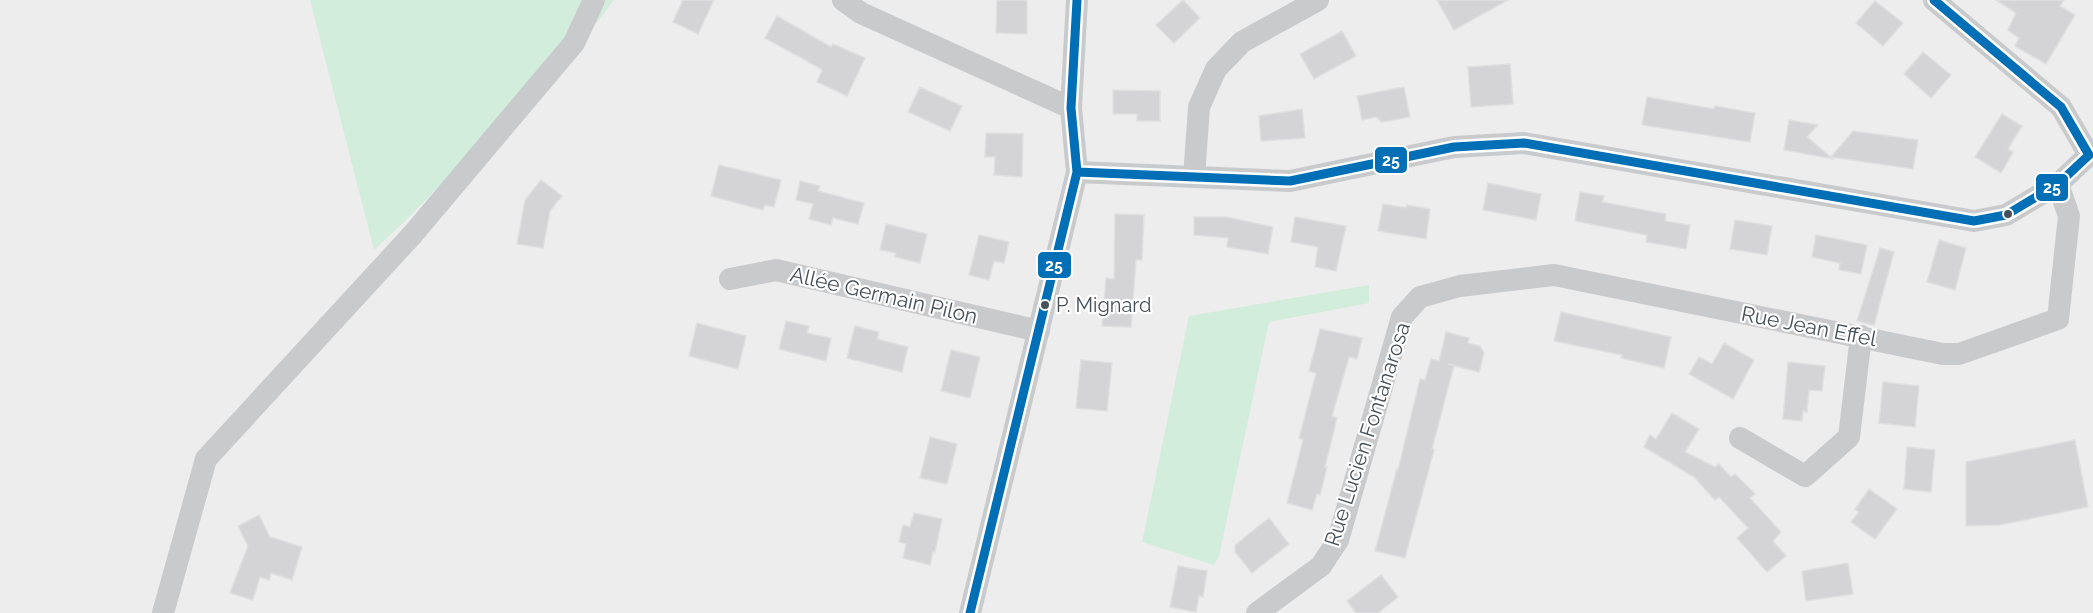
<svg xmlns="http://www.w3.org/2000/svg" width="2093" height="613" font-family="Raleway,sans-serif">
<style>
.green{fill:#d2eddb}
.building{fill:#d4d4d6;stroke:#dfdfe0;stroke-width:1.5}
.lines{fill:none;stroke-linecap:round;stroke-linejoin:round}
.minor{stroke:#c8cacc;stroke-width:22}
.bus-1-casing{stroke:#fff;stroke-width:14}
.bus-1{stroke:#006fb6;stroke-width:9}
.bus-dot{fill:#455059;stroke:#fff;stroke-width:2}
.labels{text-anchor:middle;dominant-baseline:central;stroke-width:4.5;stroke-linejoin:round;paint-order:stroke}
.bus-label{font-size:20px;fill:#455059;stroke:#fff;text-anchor:start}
.street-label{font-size:21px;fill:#455059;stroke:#fff}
.line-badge{stroke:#fff;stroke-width:2}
.badge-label{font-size:16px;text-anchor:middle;font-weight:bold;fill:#fff}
</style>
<rect width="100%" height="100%" fill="#eeeded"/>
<!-- green -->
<path class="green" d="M 310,0 L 614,0 L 592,29 L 405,221 L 374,250 Z
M 1369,285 L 1369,303 L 1269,322 L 1219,556 L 1214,565 L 1142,542 L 1189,316 Z"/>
<!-- building -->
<path class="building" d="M 683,0 L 714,0 L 698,34 L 673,22 Z
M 997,0 L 1027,0 L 1027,34 L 996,33 Z
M 1183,0 L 1200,18 L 1174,43 L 1156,25 Z
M 1437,0 L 1508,0 L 1454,30 Z
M 1996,0 L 2064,0 L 2060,6 L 2075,15 L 2046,64 L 2015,46 L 2019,38 L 2008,30 L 2016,13 Z
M 1875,1 L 1903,23 L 1883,46 L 1856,23 Z
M 777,16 L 831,47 L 833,44 L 865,58 L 847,96 L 817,82 L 822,71 L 821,69 L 765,38 Z
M 1342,31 L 1356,56 L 1314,79 L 1300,54 Z
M 1923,52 L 1951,75 L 1931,98 L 1904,74 Z
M 1510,64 L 1513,104 L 1471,107 L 1468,67 Z
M 920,87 L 962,106 L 950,131 L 908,112 Z
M 1404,87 L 1410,117 L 1382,122 L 1376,117 L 1362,120 L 1357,96 Z
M 1113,90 L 1160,91 L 1160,121 L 1137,121 L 1137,114 L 1113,114 Z
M 1647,97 L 1714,109 L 1715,106 L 1755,113 L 1750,142 L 1642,125 Z
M 1302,109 L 1305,138 L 1261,141 L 1259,116 Z
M 2002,114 L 2022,126 L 2008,149 L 2013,152 L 2001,173 L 1975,157 Z
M 1789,120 L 1818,125 L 1807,137 L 1833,159 L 1784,150 Z
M 1853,131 L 1918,140 L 1913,169 L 1831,157 Z
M 986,133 L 1023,134 L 1022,177 L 994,175 L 995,157 L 985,157 Z
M 719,165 L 781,180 L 774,207 L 765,205 L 763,210 L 711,196 Z
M 541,180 L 562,196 L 550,211 L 543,248 L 517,244 L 525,200 Z
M 800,181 L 820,186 L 818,191 L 864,203 L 858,224 L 833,218 L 831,225 L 809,219 L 813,204 L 796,200 Z
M 1488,183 L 1541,194 L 1536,220 L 1483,210 Z
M 1580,192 L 1604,196 L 1602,202 L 1666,214 L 1665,221 L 1690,225 L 1686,249 L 1646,242 L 1647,235 L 1575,221 Z
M 1383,204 L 1406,208 L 1407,205 L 1430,209 L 1426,239 L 1378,231 Z
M 1115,214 L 1144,215 L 1142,260 L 1136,260 L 1131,327 L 1102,326 L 1106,278 L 1114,279 Z
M 1194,217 L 1226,217 L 1273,227 L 1268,254 L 1227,247 L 1228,238 L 1194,235 Z
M 1295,217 L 1346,226 L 1336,271 L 1315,267 L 1318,247 L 1291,242 Z
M 1735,220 L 1772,226 L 1767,255 L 1730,249 Z
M 886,224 L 927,234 L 920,263 L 895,257 L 896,253 L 880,250 Z
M 979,235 L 1009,242 L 1004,263 L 994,261 L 989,280 L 969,275 Z
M 1816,235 L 1867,245 L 1861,274 L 1839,270 L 1840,263 L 1812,257 Z
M 1939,240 L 1966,248 L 1955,290 L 1927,282 Z
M 1880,248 L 1894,252 L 1874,325 L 1857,321 Z
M 1561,312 L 1671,337 L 1664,368 L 1621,358 L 1622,355 L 1554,341 Z
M 786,321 L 809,326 L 807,333 L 831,338 L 826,361 L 779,349 Z
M 697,323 L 746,336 L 738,369 L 689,356 Z
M 855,326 L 879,332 L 877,339 L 908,347 L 902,372 L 847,358 Z
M 1320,329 L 1362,338 L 1357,359 L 1349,357 L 1332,416 L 1337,418 L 1325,467 L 1327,467 L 1320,495 L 1317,494 L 1312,510 L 1287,503 L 1303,440 L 1299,438 L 1316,373 L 1309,371 Z
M 1446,332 L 1469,338 L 1468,343 L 1480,346 L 1484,353 L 1479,372 L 1448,364 L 1454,365 L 1432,449 L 1434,450 L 1405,558 L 1375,551 L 1397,469 L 1398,470 L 1420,379 L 1425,380 L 1431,359 L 1439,361 Z
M 1724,343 L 1754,360 L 1733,399 L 1689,374 L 1699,357 L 1712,364 Z
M 951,350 L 980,357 L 970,398 L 941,391 Z
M 1081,360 L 1112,363 L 1107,411 L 1076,408 Z
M 1788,362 L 1825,366 L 1822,391 L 1809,390 L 1807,412 L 1803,411 L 1802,421 L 1783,419 Z
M 1883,382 L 1919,386 L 1915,427 L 1879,423 Z
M 1672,413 L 1699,429 L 1685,452 L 1715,467 L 1719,464 L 1731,477 L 1735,474 L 1755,494 L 1750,498 L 1781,532 L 1773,541 L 1786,556 L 1767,572 L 1737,538 L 1748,528 L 1719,497 L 1715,500 L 1694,477 L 1644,447 L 1650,435 L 1656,439 Z
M 930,437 L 957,444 L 947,484 L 920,478 Z
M 2075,440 L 2088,507 L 1999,525 L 1966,526 L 1966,462 Z
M 1907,447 L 1935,450 L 1931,492 L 1904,489 Z
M 1869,489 L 1897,509 L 1875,539 L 1851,522 L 1859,512 L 1855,509 Z
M 914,513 L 942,519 L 935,552 L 933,552 L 930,565 L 903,558 L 906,544 L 899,542 L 903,525 L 910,527 Z
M 259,515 L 270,537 L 302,547 L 292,580 L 271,573 L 269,580 L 260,577 L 253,600 L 230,593 L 248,546 L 238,526 Z
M 1269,518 L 1289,544 L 1252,573 L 1235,552 L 1235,545 Z
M 1848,563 L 1853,594 L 1806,601 L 1802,571 Z
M 1178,566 L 1207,571 L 1203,597 L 1199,596 L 1196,612 L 1170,607 Z
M 1381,575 L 1398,597 L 1378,613 L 1356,613 L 1347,601 Z"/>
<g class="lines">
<!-- minor -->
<path class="minor" d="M 843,0 L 861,13 L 1071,108
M 1077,172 L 1290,181 L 1454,147 L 1524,143 L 1974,221 L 2006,215 L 2058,184 L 2089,155 L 2061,107 L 1934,0
M 1194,177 L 1199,107 L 1216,69 L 1242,42 L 1318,0
M 730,279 L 776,270 L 1039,331
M 1740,438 L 1805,476 L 1849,437 L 1861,336
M 163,613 L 206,459 L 413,234 L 574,43 L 594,0
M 970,613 L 1077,172 L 1071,108 L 1077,0
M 1257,613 L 1321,566 L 1338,540 L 1402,317 L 1420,297 L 1460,286 L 1554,275 L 1943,354 L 1959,354 L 2058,319 L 2069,216 L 2058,184"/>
<!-- bus-1 casing -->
<g class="bus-1-casing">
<path id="bus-1" d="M 1077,172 L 1290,181 L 1454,147 L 1524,143 L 1974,221 L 2006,215 L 2058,184 L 2089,155 L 2061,107 L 1934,0
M 970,613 L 1077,172 L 1071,108 L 1077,0"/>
</g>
<!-- bus-1 -->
<use href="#bus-1" class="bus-1"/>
</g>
<!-- markers -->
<g class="bus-dot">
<circle cx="2008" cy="214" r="5"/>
<circle cx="1045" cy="305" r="5"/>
</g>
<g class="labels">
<!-- bus labels -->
<g class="bus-label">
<text x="1056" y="305">P. Mignard</text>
</g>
<!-- street labels -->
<g class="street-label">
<text transform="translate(884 295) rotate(13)">Allée Germain Pilon</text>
<text transform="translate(1809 326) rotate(11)">Rue Jean Effel</text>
<text transform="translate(1367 434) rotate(-72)">Rue Lucien Fontanarosa</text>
</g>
</g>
<g class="line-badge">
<rect x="1374" y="146" width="34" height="28" rx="6" fill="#006fb6"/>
<rect x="2035" y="173" width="34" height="29" rx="6" fill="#006fb6"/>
<rect x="1037" y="251" width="35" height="28" rx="6" fill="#006fb6"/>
</g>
<g class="badge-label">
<text x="1391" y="166">25</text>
<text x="2052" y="193">25</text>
<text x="1054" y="271">25</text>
</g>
</svg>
